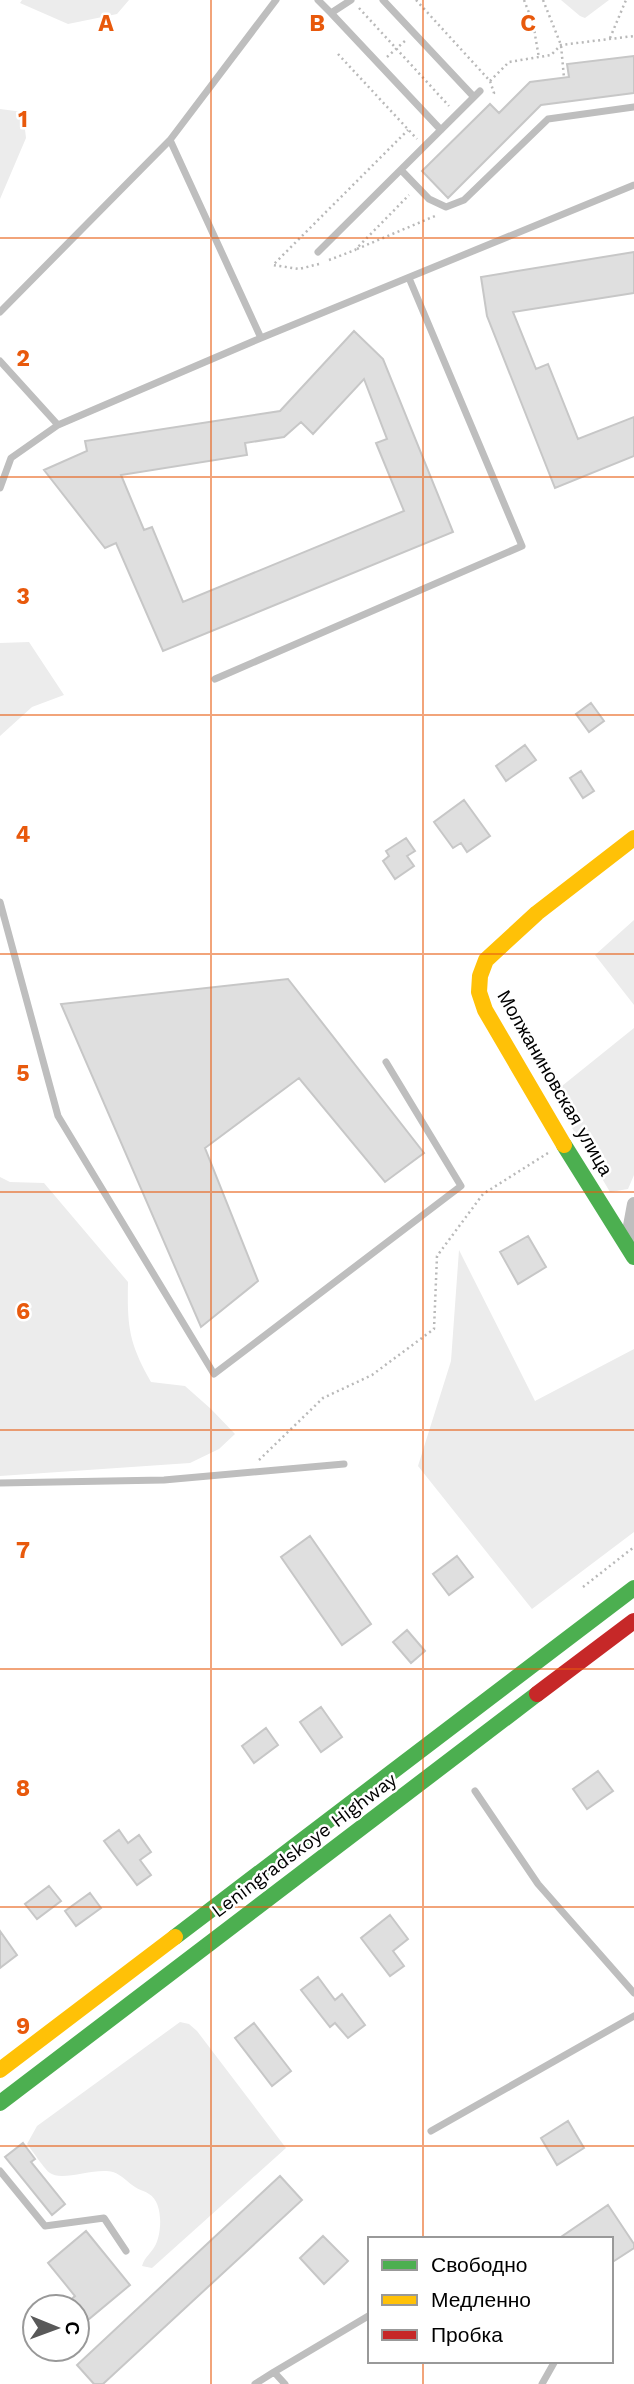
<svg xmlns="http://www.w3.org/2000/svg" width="634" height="2384" font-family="'Work Sans',sans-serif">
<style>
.green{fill:#ececec}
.building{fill:#dfdfdf;stroke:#c7c7c7;stroke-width:2;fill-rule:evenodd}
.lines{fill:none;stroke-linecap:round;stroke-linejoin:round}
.path{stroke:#b9b9b9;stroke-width:2.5;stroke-dasharray:2 3.5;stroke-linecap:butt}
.lane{stroke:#bebebe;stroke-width:7}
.street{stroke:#bebebe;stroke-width:14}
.fast{stroke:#4caf50;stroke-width:16}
.slow{stroke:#ffc107;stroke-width:16}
.jam{stroke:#c62828;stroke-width:16}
.grid{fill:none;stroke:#e8590c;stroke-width:2;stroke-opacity:0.55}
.labels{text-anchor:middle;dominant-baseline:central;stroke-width:5;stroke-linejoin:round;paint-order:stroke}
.street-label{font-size:19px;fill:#000;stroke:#fff}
.grid-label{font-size:23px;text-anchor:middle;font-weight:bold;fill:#e8590c;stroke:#fff;stroke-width:5;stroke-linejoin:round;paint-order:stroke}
</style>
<rect width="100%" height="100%" fill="#fff"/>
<!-- green -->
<path class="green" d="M 22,0 L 129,0 L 117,14 L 68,24 L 20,3 Z
M 561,0 L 609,0 L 585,18 L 580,16 Z
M 0,109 L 23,112 L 26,138 L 0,199 Z
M 29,642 L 64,695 L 32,707 L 0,736 L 0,643 Z
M 634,920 L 634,1005 L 595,955 Z
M 634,1028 L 634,1175 L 628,1189 L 610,1192 L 552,1094 Z
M 0,1177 L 10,1182 L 44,1183 L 128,1282 C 127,1327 129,1343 151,1382 L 185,1386 L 211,1409 L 235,1434 L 219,1449 L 190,1463 L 0,1476 Z
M 459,1250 L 535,1401 L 634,1349 L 634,1532 L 532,1609 L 418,1466 L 451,1361 Z
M 180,2022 L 189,2024 L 197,2031 L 286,2148 L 152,2268 L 142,2266 C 145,2256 152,2253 156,2244 C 162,2231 163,2202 149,2194 C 145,2191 139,2190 135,2187 C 127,2182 122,2175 113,2172 C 95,2167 62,2182 50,2173 C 45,2170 32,2150 27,2144 L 37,2126 Z"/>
<!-- building -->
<path class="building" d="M 634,56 L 634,93 L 541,105 L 448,198 L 422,171 L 490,104 L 499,113 L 530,82 L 569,77 L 567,64 Z
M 634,252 L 634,293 L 513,312 L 536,369 L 548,364 L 578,439 L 634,417 L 634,456 L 555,488 L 487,316 L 481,277 Z
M 354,331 L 383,359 L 453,532 L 163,651 L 116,543 L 105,548 L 44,470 L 87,451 L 85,441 L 280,411 ZM 364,379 L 387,439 L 376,443 L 404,511 L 183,602 L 152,527 L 144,530 L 121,475 L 247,455 L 245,443 L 284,437 L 301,422 L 313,434 Z
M 591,703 L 604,721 L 589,732 L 576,714 Z
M 525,745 L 536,760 L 506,781 L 496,766 Z
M 581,771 L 594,791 L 583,798 L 570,778 Z
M 464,800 L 490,836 L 467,852 L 461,843 L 453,848 L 434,822 Z
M 406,838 L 415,851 L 407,856 L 414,866 L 395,879 L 383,861 L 389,856 L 386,851 Z
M 288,979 L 424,1153 L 385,1182 L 299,1078 L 205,1148 L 258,1281 L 201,1327 L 61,1004 Z
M 528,1236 L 546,1267 L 518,1284 L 500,1252 Z
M 310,1536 L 371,1624 L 342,1645 L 281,1557 Z
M 457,1556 L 473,1577 L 449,1595 L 433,1574 Z
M 407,1630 L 425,1651 L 411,1663 L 393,1642 Z
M 321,1707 L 342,1737 L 321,1752 L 300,1722 Z
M 266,1728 L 278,1745 L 254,1763 L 242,1746 Z
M 598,1771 L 613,1791 L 587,1809 L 573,1789 Z
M 119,1830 L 128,1843 L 139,1835 L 151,1852 L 140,1860 L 151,1875 L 137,1885 L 104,1841 Z
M 49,1886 L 61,1901 L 37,1919 L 25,1904 Z
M 90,1893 L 101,1908 L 76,1926 L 65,1911 Z
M 390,1915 L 408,1939 L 393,1951 L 404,1966 L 390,1976 L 361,1938 Z
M 0,1931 L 17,1955 L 0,1968 Z
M 318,1977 L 335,2000 L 342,1994 L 365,2025 L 348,2038 L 335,2023 L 330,2027 L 301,1990 Z
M 254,2023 L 291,2071 L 272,2086 L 235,2038 Z
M 568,2121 L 584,2148 L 557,2165 L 541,2138 Z
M 23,2143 L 35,2159 L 31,2162 L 65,2204 L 52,2215 L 5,2157 Z
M 280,2176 L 302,2200 L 103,2384 L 94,2384 L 77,2365 Z
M 608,2205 L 634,2244 L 634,2248 L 611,2263 L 611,2239 L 558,2239 Z
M 86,2231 L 130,2285 L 77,2329 L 77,2307 L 62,2307 L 75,2296 L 48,2263 Z
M 323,2236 L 348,2261 L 324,2284 L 300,2258 Z"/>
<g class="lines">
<!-- path -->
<path class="path" d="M 416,0 L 490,81 L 494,93 L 492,95
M 524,0 L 533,23 L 539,58
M 543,0 L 561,45 L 564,78
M 359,8 L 449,106
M 610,38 L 626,0
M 338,54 L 417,139
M 387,57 L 406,40
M 490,81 L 509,62 L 551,55 L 561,45 L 634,36
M 357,249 L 435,216
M 329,260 L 355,250 L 409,195
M 319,264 L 299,269 L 273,265 L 408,130
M 259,1460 L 323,1398 L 372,1375 L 434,1329 L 437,1256 L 483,1194 L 548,1153
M 583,1587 L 634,1547"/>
<!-- lane -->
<path class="lane" d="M 318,0 L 331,13
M 351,0 L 331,13 L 441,130
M 383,0 L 474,97
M 401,170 L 429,199 L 446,207 L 464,200 L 548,119 L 634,107
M 318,252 L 480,91
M 0,312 L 170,140
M 261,338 L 170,140 L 276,0
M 0,361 L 58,425
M 0,488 L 11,458 L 58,425 L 261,338 L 634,185
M 215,679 L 522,546 L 409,278
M 0,902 L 58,1116 L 214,1374 L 461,1186 L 386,1062
M 0,1483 L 164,1480 L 344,1464
M 475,1791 L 538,1884 L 634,1993
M 431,2131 L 634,2016
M 0,2171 L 45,2226 L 104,2218 L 126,2251
M 274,2372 L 370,2315
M 255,2384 L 274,2372 L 285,2384
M 542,2384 L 555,2361"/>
<!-- street -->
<path class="street" d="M 627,1242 L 634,1204"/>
<!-- fast -->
<path class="fast" d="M 564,1145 L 634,1257
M 175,1937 L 634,1588
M 0,2103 L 537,1694"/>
<!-- slow -->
<path class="slow" d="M 564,1145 L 485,1010 L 479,992 L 480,976 L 486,960 L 537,913 L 634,838
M 0,2070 L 175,1937"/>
<!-- jam -->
<path class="jam" d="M 537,1694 L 634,1621"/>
</g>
<!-- grid -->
<path class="grid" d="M 211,0 L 211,2384M 423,0 L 423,2239M 0,238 L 634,238M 0,477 L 634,477M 0,715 L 634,715M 0,954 L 634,954M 0,1192 L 634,1192M 0,1430 L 634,1430M 0,1669 L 634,1669M 0,1907 L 634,1907M 0,2146 L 634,2146M 423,2361 L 423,2384"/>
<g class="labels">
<!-- street labels -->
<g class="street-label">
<text transform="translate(555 1083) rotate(60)">Молжаниновская улица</text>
<text transform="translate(304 1845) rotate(-37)">Leningradskoye Highway</text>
</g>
</g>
<g class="grid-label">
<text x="106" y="31">A</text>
<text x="317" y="31">B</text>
<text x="528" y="31">C</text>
<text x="23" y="127">1</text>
<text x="23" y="366">2</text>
<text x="23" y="604">3</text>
<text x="23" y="842">4</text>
<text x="23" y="1081">5</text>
<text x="23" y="1319">6</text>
<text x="23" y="1558">7</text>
<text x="23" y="1796">8</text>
<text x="23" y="2034">9</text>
</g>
<!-- legend -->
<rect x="368" y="2237" width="245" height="126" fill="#ffffff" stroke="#999999" stroke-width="2"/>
<rect x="382" y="2260" width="35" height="10" fill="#4caf50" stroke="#999999" stroke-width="2"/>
<text x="431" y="2272" font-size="21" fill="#000000">Свободно</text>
<rect x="382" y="2295" width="35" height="10" fill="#ffc107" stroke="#999999" stroke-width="2"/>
<text x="431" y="2307" font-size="21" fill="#000000">Медленно</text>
<rect x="382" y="2330" width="35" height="10" fill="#c62828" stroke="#999999" stroke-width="2"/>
<text x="431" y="2342" font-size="21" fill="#000000">Пробка</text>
<!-- north arrow -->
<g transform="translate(56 2328) rotate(91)"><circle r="33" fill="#ffffff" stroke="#999999" stroke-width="2"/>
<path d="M0-5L12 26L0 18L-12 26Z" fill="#595959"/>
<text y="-10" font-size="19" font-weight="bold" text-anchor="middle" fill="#000000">С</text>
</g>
</svg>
